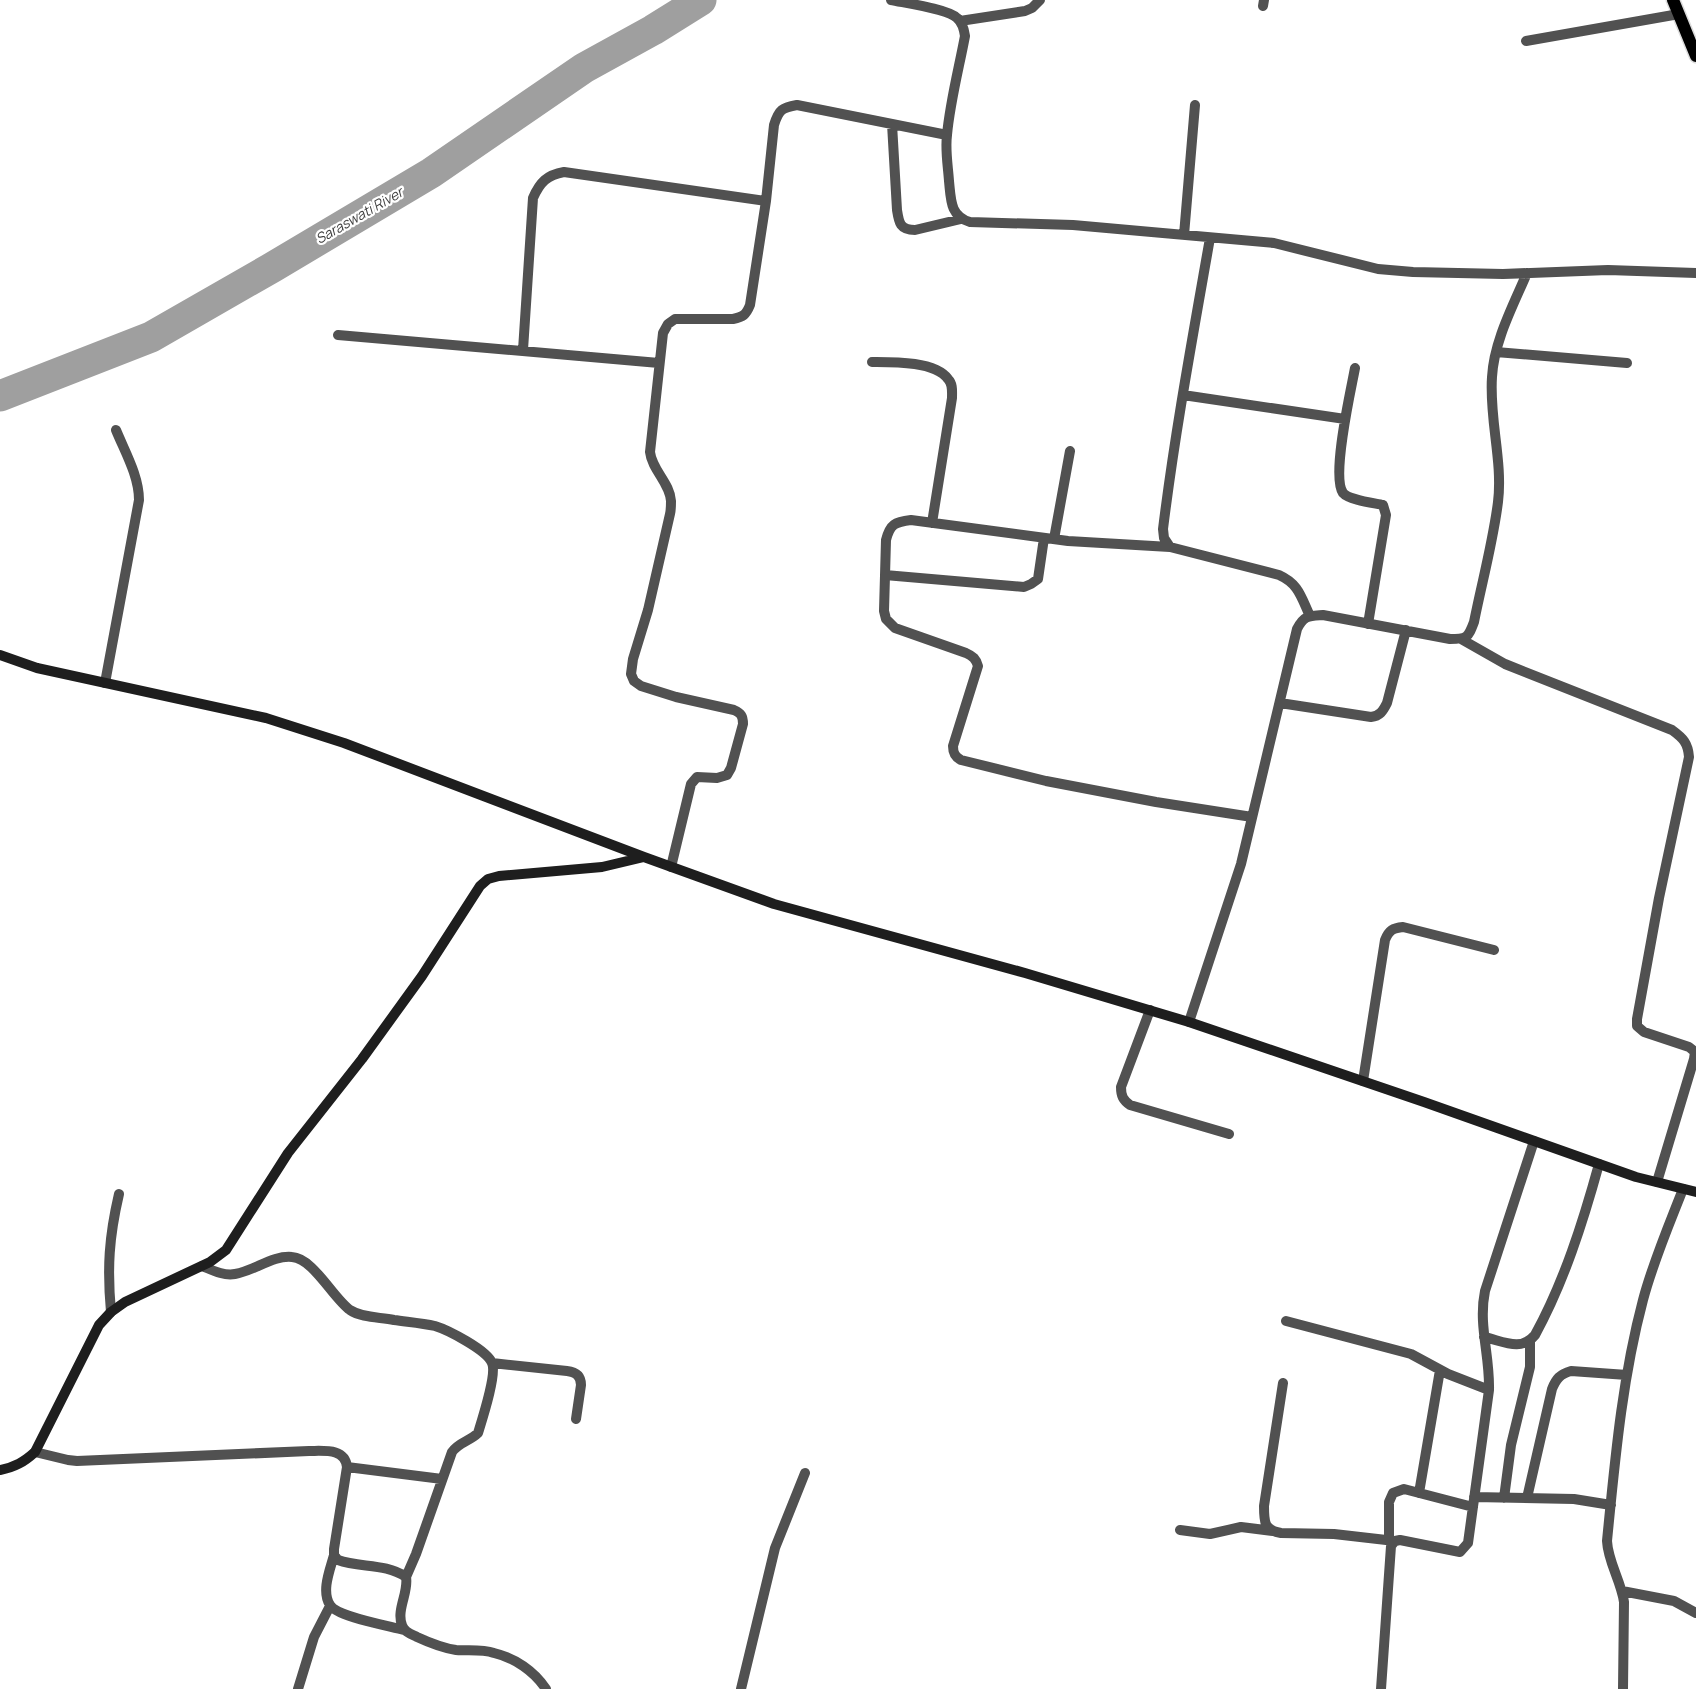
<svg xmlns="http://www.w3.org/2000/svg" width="1696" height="1689" font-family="Manrope,sans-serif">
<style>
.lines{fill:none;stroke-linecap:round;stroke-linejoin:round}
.river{stroke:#9f9f9f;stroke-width:31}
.primary-casing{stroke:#dbdbdb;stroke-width:15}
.street{stroke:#515151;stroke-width:10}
.secondary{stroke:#1e1e1e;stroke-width:10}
.primary{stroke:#000;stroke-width:12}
.labels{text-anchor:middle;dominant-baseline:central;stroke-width:4.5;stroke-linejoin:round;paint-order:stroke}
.water-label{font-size:14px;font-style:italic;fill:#404040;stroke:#fff}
</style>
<rect width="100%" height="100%" fill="#fff"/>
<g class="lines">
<!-- river -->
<path class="river" d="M 0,396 L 151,337 L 273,267 L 431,173 L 584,68 L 653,30 L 701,0"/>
<!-- primary casing -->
<g class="primary-casing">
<path id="primary" d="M 1673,0 L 1696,56"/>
</g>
<!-- street -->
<path class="street" d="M 891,0 C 905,3 948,9 957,18 C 962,22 964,29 965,36 C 959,68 950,102 947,135 C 945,150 948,166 949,181 C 951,200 950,216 970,222 L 1073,225 L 1274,243 L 1378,269 L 1413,272 L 1503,274 L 1608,270 L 1696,273
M 1263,6 L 1264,0
M 960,21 L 1025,11 L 1032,8 L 1040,0
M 1526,41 L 1679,14
M 892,124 L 897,210 C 899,223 900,230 915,230 L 961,219
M 1184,235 L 1195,105
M 1210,238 C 1193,335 1175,432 1163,529 L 1164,538 L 1170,547 L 1279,575 C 1299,584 1301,597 1310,616
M 338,335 L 659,363
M 523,350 L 533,198 C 540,182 547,175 564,172 L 766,201
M 1496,352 L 1627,363
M 872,362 C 892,362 935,361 948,379 C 953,384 952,391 952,398 L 932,523
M 1355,368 C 1351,390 1331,476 1343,493 C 1349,500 1374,503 1383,505 L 1386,515 L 1368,624
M 1183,395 L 1345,419
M 1054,539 L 1070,451
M 1170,547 L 1068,541 L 911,520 C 895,522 890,524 886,540 L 884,611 L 886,619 L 895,628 L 966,653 C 973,656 976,659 978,666 L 953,746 C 953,753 955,757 961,760 L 1046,781 L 1156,802 L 1252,817
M 885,575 L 1024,587 L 1031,584 L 1038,579 L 1044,538
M 1461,639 L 1505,664 L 1672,730 C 1683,738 1688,743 1689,757 L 1659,898 L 1637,1019 L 1637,1026 L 1644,1032 L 1689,1047 L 1695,1052 L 1694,1059 L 1657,1182
M 105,683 L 139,500 C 139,476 125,452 116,430
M 1280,703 L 1371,717 C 1380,716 1383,711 1387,703 L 1406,630
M 671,867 L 691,784 L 697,777 L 717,778 L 727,775 L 731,768 L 743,724 C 743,716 741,713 734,710 L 676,697 L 641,686 L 634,681 L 631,674 L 633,659 L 648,610 L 670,514 C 671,510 671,505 671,501 C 670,483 652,470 650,452 L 663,333 L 668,324 L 675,319 L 733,319 C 743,317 746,315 750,305 L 766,201 L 774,125 C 779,109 782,108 797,105 L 947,135
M 1150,1010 L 1121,1087 C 1121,1096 1123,1100 1130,1105 L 1229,1134
M 1189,1022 L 1241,864 L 1297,629 C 1304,615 1309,616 1323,615 L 1450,639 C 1467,639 1468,638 1474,622 C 1482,582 1493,542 1498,502 C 1503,461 1489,419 1492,377 C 1494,341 1513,306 1527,273
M 1363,1081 L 1385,940 C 1389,930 1393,928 1403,927 L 1494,950
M 202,1266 C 212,1270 223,1276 235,1274 C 254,1271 273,1255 292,1257 C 313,1258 333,1298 350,1310 C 362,1318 380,1317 394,1320 C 408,1322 422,1323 435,1326 C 448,1330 487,1350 492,1363 C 497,1374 482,1420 478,1433 C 470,1441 459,1442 452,1452 L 416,1554 L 406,1577
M 111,1312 C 107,1268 109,1237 119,1194
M 1286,1321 L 1411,1354 L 1448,1374 L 1489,1390
M 1484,1337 C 1503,1341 1521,1352 1535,1335 C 1564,1282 1583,1222 1599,1164
M 492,1363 L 567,1371 C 576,1372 581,1376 581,1385 L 576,1419
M 1283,1383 L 1264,1506 C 1264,1522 1264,1530 1281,1533 L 1334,1534 L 1395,1541
M 35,1452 L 68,1460 L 77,1461 L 309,1451 C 324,1451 345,1448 347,1467 L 334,1549 L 334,1555 L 338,1560 C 360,1568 385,1563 406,1577 C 409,1592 396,1610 402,1625 C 404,1632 411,1634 417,1637 C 430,1643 442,1648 456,1650 C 469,1651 482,1649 494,1653 C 515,1658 534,1671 546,1689
M 347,1467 L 442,1479
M 1419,1493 L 1440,1370
M 1474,1497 L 1574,1499 L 1611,1505
M 1504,1498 L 1511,1445 L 1530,1367 L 1530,1342
M 1527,1498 L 1552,1389 C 1556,1379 1560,1374 1571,1371 L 1627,1375
M 1180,1530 L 1210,1534 L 1241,1527 L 1273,1531
M 1389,1540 L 1389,1502 L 1393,1493 L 1404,1489 L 1473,1507
M 334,1555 C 330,1570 321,1591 330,1605 C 337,1617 390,1626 404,1630
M 1622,1591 L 1674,1601 L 1696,1613
M 298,1689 L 314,1637 L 330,1606
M 741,1689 L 775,1548 L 805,1473
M 1381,1689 L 1391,1546 L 1395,1541 L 1400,1540 L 1460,1552 L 1468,1543 L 1489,1390 C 1490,1355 1478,1325 1485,1291 L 1534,1141
M 1623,1689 L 1624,1602 C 1621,1581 1608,1562 1607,1541 C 1615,1460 1622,1379 1643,1300 C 1653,1262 1669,1225 1683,1189"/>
<!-- secondary -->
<path class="secondary" d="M 0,655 L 37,668 L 266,718 L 344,743 L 644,857 L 774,904 L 1025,973 L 1189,1022 L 1424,1102 L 1636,1177 L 1696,1192
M 0,1470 C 15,1467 24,1462 35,1452 L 99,1325 L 111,1312 L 125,1302 L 210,1262 L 226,1250 L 288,1153 L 362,1059 L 422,976 L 480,886 L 488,879 L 499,876 L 602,867 L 644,857"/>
<!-- primary -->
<use href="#primary" class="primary"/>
</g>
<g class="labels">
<!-- water labels -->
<g class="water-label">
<text transform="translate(359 215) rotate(-30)">Saraswati River</text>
</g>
</g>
</svg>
